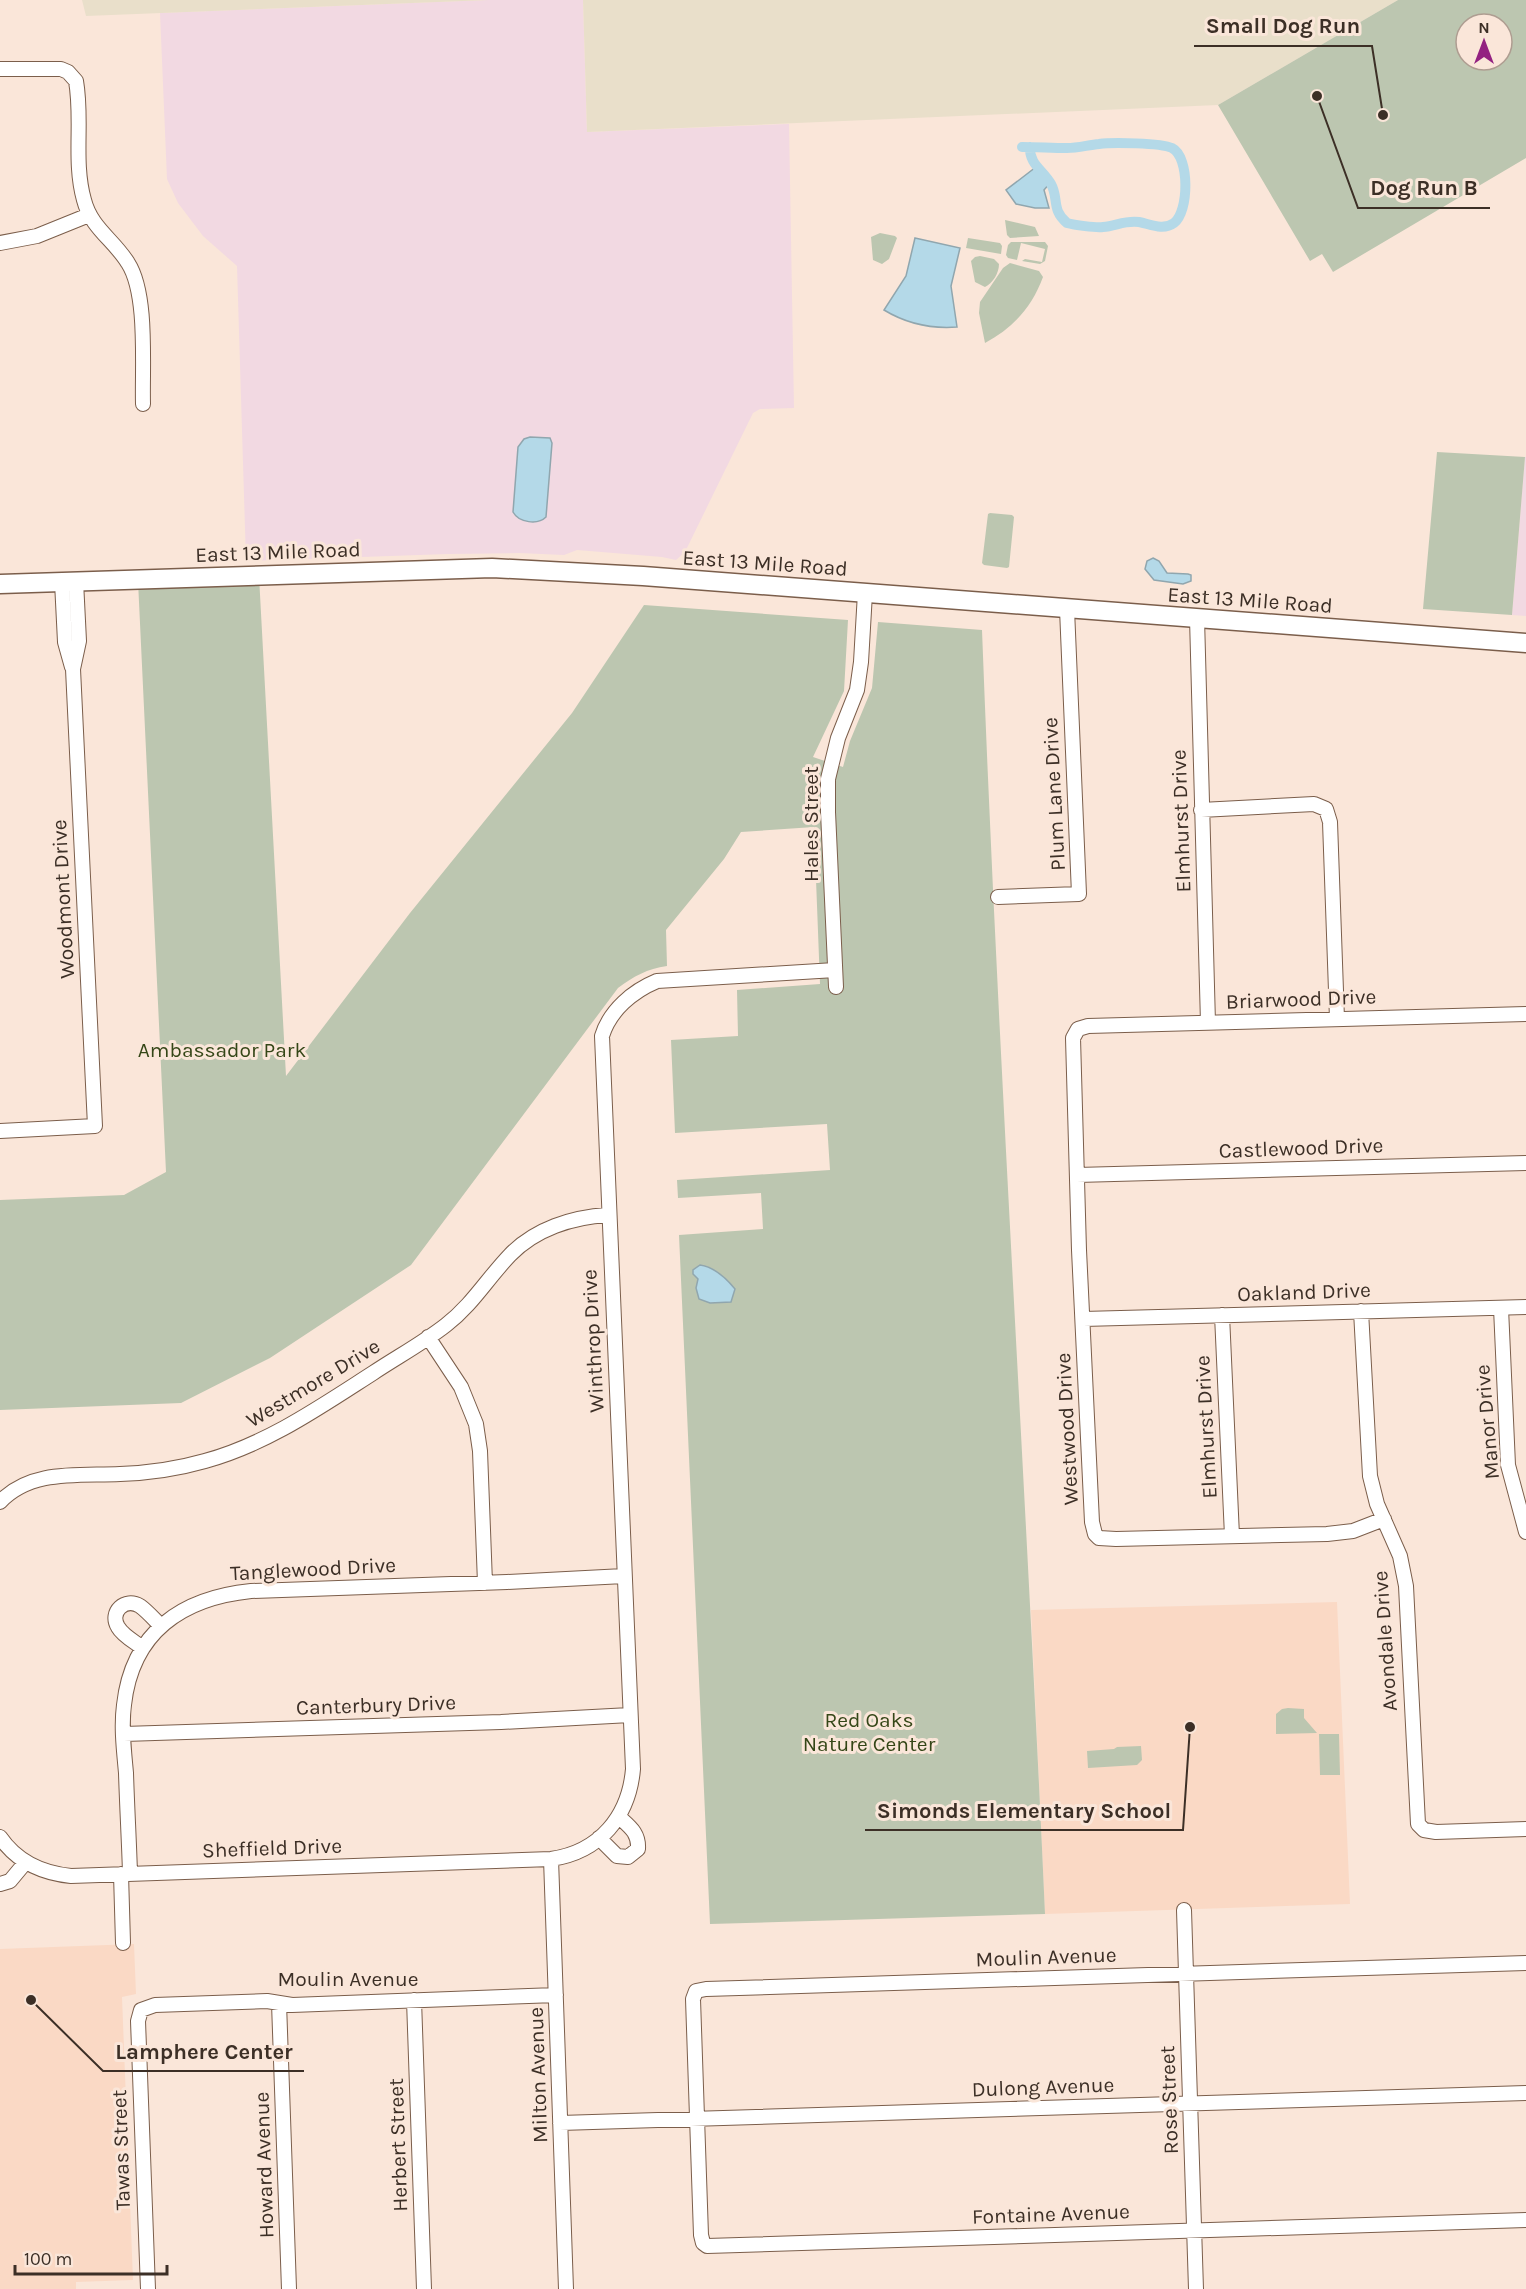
<svg xmlns="http://www.w3.org/2000/svg" width="1526" height="2289" font-family="Karla,sans-serif">
<style>
.commercial{fill:#f2d9e2}
.industrial{fill:#e9dfca}
.built{fill:#fad9c5}
.green{fill:#bcc6b0;fill-rule:evenodd}
.water{fill:#b4d9e8;stroke:#90a6ae;stroke-width:1.5}
.lines{fill:none;stroke-linecap:round;stroke-linejoin:round}
.canal{stroke:#b4d9e8;stroke-width:10}
.minor-casing{stroke:#7b5e4b;stroke-width:16}
.major-casing{stroke:#7b5e4b;stroke-width:21}
.minor{stroke:#fff;stroke-width:14}
.major{stroke:#fff;stroke-width:18}
.labels{text-anchor:middle;dominant-baseline:central;stroke-width:6;stroke-linejoin:round;paint-order:stroke}
.street-label{font-size:21px;fill:#3c2f26;stroke:#fae6d9}
.park-label{font-size:21px;fill:#344617;stroke:#fae6d9}
.leader{fill:none;stroke:#3c2f26;stroke-width:2}
.callout-dot{fill:#3c2f26;stroke:#fae6d9;stroke-width:2}
.callout-label{font-size:22px;text-anchor:middle;font-weight:bold;fill:#3c2f26;stroke:#fae6d9;stroke-width:6;stroke-linejoin:round;paint-order:stroke}
</style>
<rect width="100%" height="100%" fill="#fae6d9"/>
<!-- commercial -->
<path class="commercial" d="M 488,0 L 583,0 L 587,132 L 789,124 L 794,408 L 760,409 L 753,413 L 685,552 L 676,560 L 662,557 L 577,550 L 564,555 L 519,553 L 448,554 L 246,561 L 237,266 L 203,236 L 178,203 L 167,179 L 160,13 Z
M 1525,457 L 1526,457 L 1526,616 L 1512,615 Z"/>
<!-- industrial -->
<path class="industrial" d="M 82,0 L 488,0 L 86,16 Z
M 583,0 L 1398,0 L 1218,105 L 587,132 Z"/>
<!-- built -->
<path class="built" d="M 1337,1602 L 1350,1904 L 1045,1914 L 1031,1610 Z
M 134,1944 L 136,1994 L 122,1997 L 133,2280 L 76,2282 L 76,2289 L 0,2289 L 0,1949 Z"/>
<!-- green -->
<path class="green" d="M 1398,0 L 1526,0 L 1526,158 L 1333,272 L 1322,254 L 1310,261 L 1218,105 ZM 1466,24 L 1502,24 L 1502,60 L 1466,60 Z
M 1005,220 L 1035,227 L 1039,236 L 1010,238 L 1007,235 Z
M 880,233 L 895,236 L 897,238 L 889,259 L 882,264 L 873,260 L 871,237 Z
M 968,238 L 1000,243 L 1002,246 L 1001,254 L 966,248 Z
M 1011,242 L 1045,242 L 1048,246 L 1045,261 L 1040,264 L 1022,261 L 1025,259 L 1042,262 L 1045,249 L 1021,243 L 1017,260 L 1008,258 L 1006,255 L 1008,245 Z
M 980,256 L 994,259 L 999,264 C 999,273 993,283 985,287 L 975,282 L 971,261 L 975,257 Z
M 1010,263 L 1039,271 L 1043,277 C 1032,307 1013,328 985,343 L 979,313 L 980,302 L 1003,268 Z
M 1437,452 L 1525,457 L 1512,615 L 1423,609 Z
M 990,513 L 1012,515 L 1014,517 L 1009,567 L 1007,568 L 984,565 L 982,563 L 988,514 Z
M 259,576 L 286,1076 L 410,913 L 572,713 L 644,605 L 848,620 L 844,691 L 813,757 L 843,767 L 850,741 L 872,688 L 878,622 L 982,630 C 998,1058 1026,1486 1045,1914 L 710,1924 L 679,1235 L 763,1229 L 761,1193 L 678,1198 L 677,1180 L 830,1170 L 827,1124 L 675,1133 L 671,1040 L 738,1036 L 737,990 L 820,984 L 814,827 L 741,832 L 724,859 L 666,930 L 667,966 C 647,969 634,976 618,988 L 411,1265 L 270,1358 L 181,1403 L 0,1410 L 0,1200 L 124,1195 L 166,1172 L 138,581 Z
M 1288,1708 L 1304,1709 L 1304,1718 L 1317,1733 L 1276,1734 L 1276,1714 L 1282,1709 Z
M 1319,1734 L 1339,1734 L 1340,1775 L 1320,1775 Z
M 1141,1746 L 1142,1760 L 1137,1765 L 1088,1768 L 1087,1751 L 1114,1749 L 1117,1747 Z"/>
<!-- water -->
<path class="water" d="M 1036,167 L 1050,183 L 1044,190 L 1049,208 L 1035,208 L 1016,204 L 1006,190 Z
M 915,238 L 960,248 L 951,286 L 957,327 C 930,329 907,324 884,310 L 906,276 Z
M 530,437 L 550,438 L 552,443 L 546,517 C 538,525 519,523 513,512 L 518,447 L 524,439 Z
M 1153,558 L 1159,561 L 1167,573 L 1188,574 L 1191,575 L 1191,581 L 1183,584 L 1154,580 L 1145,569 L 1147,561 Z
M 700,1265 C 715,1267 726,1278 735,1289 L 731,1302 L 710,1303 L 699,1299 L 696,1288 L 698,1279 L 693,1274 L 693,1270 Z"/>
<g class="lines">
<!-- canal -->
<path class="canal" d="M 1022,147 C 1037,147 1052,148 1067,148 C 1078,148 1088,145 1099,144 C 1112,142 1161,143 1172,148 C 1190,157 1189,212 1174,223 C 1163,231 1150,224 1139,222 C 1125,220 1116,226 1103,227 C 1096,228 1074,225 1067,223 C 1051,210 1059,198 1051,184 C 1043,170 1029,164 1030,147"/>
<!-- minor casing -->
<g class="minor-casing">
<path id="minor" d="M 0,69 L 61,69 L 68,72 L 76,81 C 83,120 73,161 84,200 C 91,228 114,240 128,263 C 148,294 142,366 143,404
M 0,243 L 37,236 L 89,215
M 62,582 L 65,642 L 72,667
M 1197,618 L 1208,1023
M 1201,810 L 1314,804 L 1326,809 L 1330,822 L 1337,1019
M 998,897 L 1079,894 L 1067,609
M 836,987 L 828,812 L 828,779 L 838,738 L 857,690 L 861,662 L 865,593
M 0,1131 L 95,1126 L 73,669 L 79,641 L 76,581
M 1077,1175 L 1526,1163
M 1501,1308 L 1508,1465 L 1526,1532
M 1361,1311 L 1370,1476 L 1377,1504 L 1400,1556 L 1406,1586 L 1418,1824 L 1424,1830 L 1436,1832 L 1526,1829
M 1222,1315 L 1232,1536
M 1083,1319 L 1526,1307
M 428,1337 L 461,1387 L 476,1424 L 480,1451 L 485,1583
M 0,1502 C 31,1469 79,1476 120,1474 C 149,1473 177,1469 205,1461 C 267,1444 320,1407 373,1373 C 397,1357 423,1343 446,1325 C 472,1305 487,1279 510,1255 C 535,1229 572,1217 608,1215
M 1384,1519 L 1353,1531 L 1327,1534 L 1116,1539 L 1099,1538 L 1095,1534 L 1092,1522 L 1079,1250 L 1073,1038 L 1078,1029 L 1088,1026 L 1526,1014
M 143,1648 C 135,1642 123,1636 118,1627 C 109,1612 125,1597 140,1606 C 147,1611 154,1619 161,1626
M 124,1734 L 501,1722 L 630,1715
M 0,1837 C 17,1862 41,1873 71,1876 L 551,1859 C 600,1852 629,1816 633,1769 L 602,1036 C 610,1010 633,991 657,981 L 835,970
M 599,1838 L 617,1856 L 628,1857 L 638,1849 C 639,1833 630,1827 619,1817
M 551,1859 L 566,2289
M 130,1873 C 129,1840 127,1806 126,1773 C 124,1751 121,1727 124,1705 C 132,1632 182,1598 251,1591 L 507,1582 L 624,1576
M 121,1874 L 123,1943
M 0,1884 L 10,1881 L 25,1863
M 1184,1910 L 1196,2289
M 1526,1963 L 706,1989 L 696,1991 L 693,1999 L 701,2235 L 703,2243 L 707,2246 L 1526,2220
M 414,2000 L 424,2289
M 279,2003 L 289,2289
M 560,2123 L 1526,2093
M 148,2289 L 138,2021 L 141,2010 L 155,2005 L 267,2001 L 292,2005 L 556,1995"/>
</g>
<!-- major casing -->
<g class="major-casing">
<path id="major" d="M 0,584 L 492,568 L 643,576 L 1526,643"/>
</g>
<!-- minor -->
<use href="#minor" class="minor"/>
<!-- major -->
<use href="#major" class="major"/>
</g>
<g class="labels">
<!-- street labels -->
<g class="street-label">
<text transform="translate(278 552) rotate(-2)">East 13 Mile Road</text>
<text transform="translate(765 563) rotate(4)">East 13 Mile Road</text>
<text transform="translate(1250 600) rotate(4)">East 13 Mile Road</text>
<text transform="translate(1054 794) rotate(-93)">Plum Lane Drive</text>
<text transform="translate(1181 821) rotate(-92)">Elmhurst Drive</text>
<text transform="translate(811 824) rotate(-90)">Hales Street</text>
<text transform="translate(63 899) rotate(-93)">Woodmont Drive</text>
<text transform="translate(1301 999) rotate(-2)">Briarwood Drive</text>
<text transform="translate(1301 1148) rotate(-2)">Castlewood Drive</text>
<text transform="translate(1304 1292) rotate(-2)">Oakland Drive</text>
<text transform="translate(593 1341) rotate(-93)">Winthrop Drive</text>
<text transform="translate(313 1383) rotate(-31)">Westmore Drive</text>
<text transform="translate(1487 1422) rotate(-95)">Manor Drive</text>
<text transform="translate(1206 1427) rotate(-93)">Elmhurst Drive</text>
<text transform="translate(1067 1429) rotate(-93)">Westwood Drive</text>
<text transform="translate(313 1569) rotate(-3)">Tanglewood Drive</text>
<text transform="translate(1385 1641) rotate(-94)">Avondale Drive</text>
<text transform="translate(376 1705) rotate(-2)">Canterbury Drive</text>
<text transform="translate(272 1848) rotate(-2)">Sheffield Drive</text>
<text transform="translate(1046 1957) rotate(-2)">Moulin Avenue</text>
<text x="348" y="1979">Moulin Avenue</text>
<text transform="translate(538 2075) rotate(-92)">Milton Avenue</text>
<text transform="translate(1043 2087) rotate(-2)">Dulong Avenue</text>
<text transform="translate(1169 2100) rotate(-92)">Rose Street</text>
<text transform="translate(398 2145) rotate(-92)">Herbert Street</text>
<text transform="translate(121 2150) rotate(-92)">Tawas Street</text>
<text transform="translate(264 2165) rotate(-92)">Howard Avenue</text>
<text transform="translate(1051 2214) rotate(-2)">Fontaine Avenue</text>
</g>
<!-- park labels -->
<g class="park-label">
<text x="222" y="1050">Ambassador Park</text>
<text x="869" y="1720">Red Oaks<tspan x="869" dy="24">Nature Center</tspan></text>
</g>
</g>
<!-- callouts -->
<path class="leader" d="M1383 115L1372 46H1194M1317 96L1358 208H1490M1190 1727L1183 1830H865M31 2000L103 2071H304"/>
<g class="callout-dot">
<circle cx="1383" cy="115" r="6"/>
<circle cx="1317" cy="96" r="6"/>
<circle cx="1190" cy="1727" r="6"/>
<circle cx="31" cy="2000" r="6"/>
</g>
<g class="callout-label">
<text x="1283" y="33">Small Dog Run</text>
<text x="1424" y="195">Dog Run B</text>
<text x="1024" y="1818">Simonds Elementary School</text>
<text x="204" y="2059">Lamphere Center</text>
</g>
<!-- north arrow -->
<g transform="translate(1484 42)"><circle r="28" fill="#fae6d9" stroke="#ae9d91" stroke-width="1.5"/>
<path d="M0-4.5L10 22L0 15L-10 22Z" fill="#932181"/>
<text y="-9" font-size="16" font-weight="bold" text-anchor="middle" fill="#3c2f26">N</text>
</g>
<!-- scale -->
<path d="M15 2265v9h152v-9" fill="none" stroke="#3c2f26" stroke-width="3"/>
<text x="24" y="2265" font-size="18" fill="#3c2f26" stroke="#fae6d9" stroke-width="4.5" paint-order="stroke">100 m</text>
</svg>
